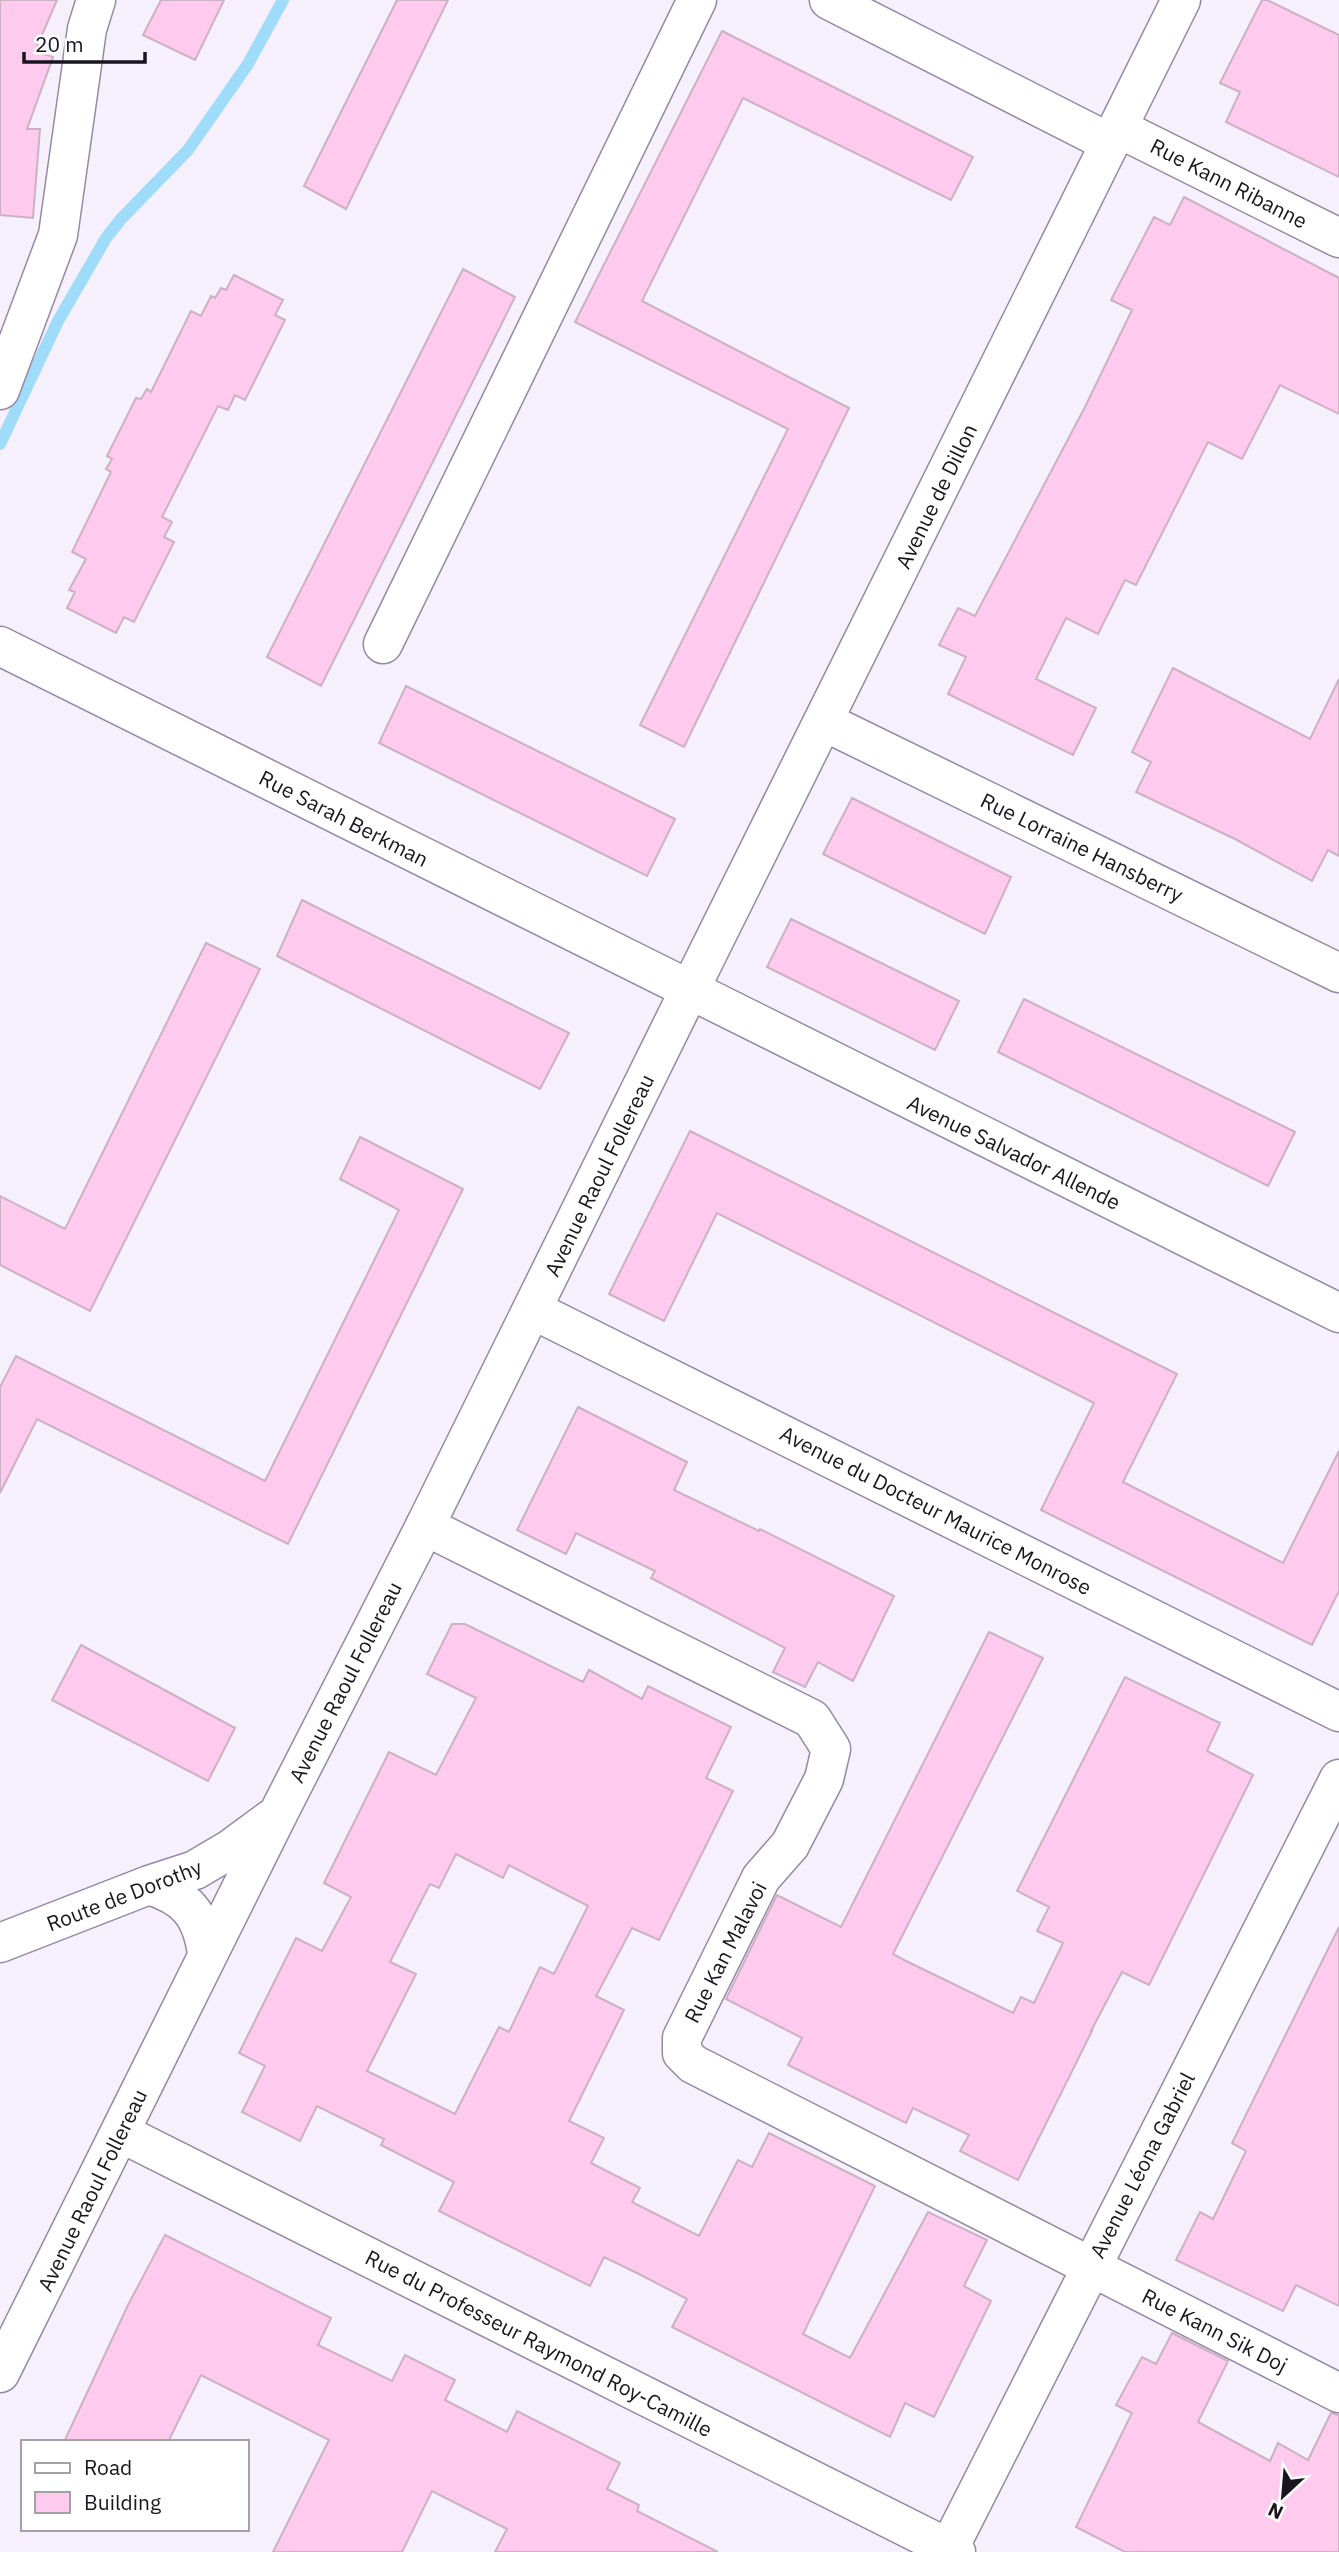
<svg xmlns="http://www.w3.org/2000/svg" width="1339" height="2552" font-family="'IBM Plex Sans',sans-serif">
<style>
.lines{fill:none;stroke-linecap:round;stroke-linejoin:round}
.stream{stroke:#9fdcf9;stroke-width:12}
.building{fill:#fecaed;stroke:#ccb0c3;stroke-width:2;fill-rule:evenodd}
.minor-casing{stroke:#9489a4;stroke-width:41}
.secondary-casing{stroke:#9489a4;stroke-width:41}
.minor{stroke:#fff;stroke-width:38}
.secondary{stroke:#fff;stroke-width:38}
.labels{text-anchor:middle;dominant-baseline:central;stroke-width:6;stroke-linejoin:round;paint-order:stroke}
.street-label{font-size:21px;fill:#19151f;stroke:#fff}
</style>
<rect width="100%" height="100%" fill="#f5f0fc"/>
<g class="lines">
<!-- stream -->
<path class="stream" d="M 0,444 L 58,321 L 106,238 L 121,219 L 188,150 L 248,64 L 283,0"/>
</g>
<!-- building -->
<path class="building" d="M 0,0 L 57,0 L 35,51 L 53,57 L 27,129 L 40,129 L 33,218 L 0,215 Z
M 161,0 L 224,0 L 195,60 L 143,35 Z
M 397,0 L 448,0 L 346,209 L 304,186 Z
M 1262,0 L 1267,0 L 1339,35 L 1339,177 L 1226,122 L 1240,92 L 1220,83 Z
M 722,31 L 973,157 L 951,200 L 743,98 L 642,301 L 849,408 L 684,747 L 640,725 L 788,429 L 575,322 Z
M 1184,197 L 1339,278 L 1339,414 L 1280,385 L 1242,459 L 1208,442 L 1136,585 L 1125,580 L 1098,634 L 1066,618 L 1036,679 L 1096,708 L 1073,755 L 948,694 L 966,657 L 939,645 L 958,608 L 975,616 L 1085,407 L 1132,310 L 1111,300 L 1154,217 L 1170,225 Z
M 463,269 L 515,297 L 321,686 L 267,657 Z
M 234,275 L 283,300 L 275,315 L 285,320 L 245,400 L 235,395 L 228,410 L 218,406 L 162,517 L 172,522 L 164,537 L 174,542 L 134,622 L 124,617 L 116,633 L 67,608 L 75,592 L 69,590 L 86,559 L 72,552 L 111,472 L 106,469 L 112,459 L 107,456 L 136,398 L 141,399 L 147,389 L 151,392 L 191,311 L 201,316 L 211,296 L 215,298 L 221,288 L 226,290 Z
M 1173,668 L 1310,739 L 1339,679 L 1339,856 L 1328,850 L 1312,881 L 1235,839 L 1136,792 L 1151,762 L 1132,752 Z
M 406,686 L 675,819 L 647,876 L 379,743 Z
M 852,798 L 1011,877 L 985,934 L 823,854 Z
M 302,900 L 569,1033 L 540,1089 L 277,956 Z
M 791,919 L 959,1001 L 935,1050 L 767,967 Z
M 206,943 L 260,969 L 90,1311 L 0,1265 L 0,1196 L 65,1229 Z
M 1024,999 L 1295,1132 L 1268,1186 L 998,1052 Z
M 690,1131 L 1177,1374 L 1123,1482 L 1283,1563 L 1339,1451 L 1339,1591 L 1312,1645 L 1041,1510 L 1094,1403 L 717,1213 L 664,1321 L 609,1294 Z
M 360,1137 L 463,1189 L 288,1544 L 37,1419 L 0,1493 L 0,1387 L 16,1356 L 265,1481 L 399,1210 L 340,1179 Z
M 578,1407 L 687,1462 L 674,1490 L 759,1531 L 760,1529 L 894,1596 L 853,1681 L 818,1662 L 805,1687 L 773,1672 L 785,1648 L 651,1578 L 655,1571 L 576,1533 L 566,1554 L 517,1530 Z
M 452,1624 L 465,1624 L 583,1682 L 589,1670 L 642,1699 L 648,1686 L 731,1727 L 706,1778 L 733,1791 L 659,1940 L 632,1928 L 596,1996 L 624,2010 L 569,2121 L 604,2138 L 591,2163 L 640,2188 L 632,2202 L 699,2236 L 738,2160 L 752,2167 L 769,2133 L 875,2186 L 803,2334 L 850,2358 L 928,2212 L 987,2240 L 964,2286 L 991,2301 L 934,2417 L 905,2403 L 890,2437 L 672,2327 L 687,2299 L 639,2274 L 604,2257 L 590,2286 L 439,2211 L 454,2182 L 381,2145 L 384,2139 L 317,2106 L 300,2141 L 242,2112 L 265,2066 L 239,2053 L 296,1938 L 322,1951 L 351,1897 L 324,1883 L 389,1752 L 436,1775 L 476,1698 L 427,1674 ZM 456,1854 L 503,1878 L 509,1865 L 588,1906 L 554,1974 L 540,1967 L 509,2032 L 499,2027 L 455,2114 L 367,2071 L 416,1974 L 390,1962 L 430,1884 L 439,1888 Z
M 989,1632 L 1043,1658 L 893,1954 L 904,1960 L 1013,2013 L 1021,1997 L 1034,2003 L 1063,1943 L 1037,1931 L 1049,1907 L 1017,1891 L 1125,1677 L 1220,1723 L 1207,1751 L 1253,1775 L 1149,1985 L 1122,1972 L 1091,2031 L 1092,2031 L 1018,2180 L 960,2151 L 969,2135 L 913,2108 L 906,2123 L 788,2065 L 802,2038 L 726,1999 L 777,1895 L 841,1927 Z
M 81,1645 L 235,1728 L 208,1781 L 52,1700 Z
M 1339,1927 L 1339,2306 L 1296,2285 L 1283,2311 L 1176,2260 L 1200,2212 L 1213,2219 L 1246,2151 L 1232,2143 Z
M 165,2235 L 331,2318 L 318,2345 L 392,2381 L 405,2355 L 455,2380 L 445,2400 L 507,2432 L 517,2411 L 620,2463 L 607,2489 L 639,2505 L 637,2511 L 718,2552 L 495,2552 L 507,2529 L 432,2491 L 402,2552 L 273,2552 L 329,2440 L 201,2375 L 168,2442 L 64,2442 L 128,2305 Z
M 1172,2333 L 1228,2361 L 1198,2422 L 1270,2461 L 1278,2443 L 1308,2460 L 1331,2413 L 1339,2415 L 1339,2552 L 1125,2552 L 1076,2527 L 1132,2413 L 1116,2405 L 1142,2357 L 1156,2364 Z"/>
<g class="lines">
<!-- minor casing -->
<g class="minor-casing">
<path id="minor" d="M 829,0 L 1110,143
M 1118,128 L 1339,238
M 0,390 L 58,235 L 87,29 L 96,0
M 383,644 L 697,0
M 825,722 L 1339,973
M 689,991 L 1181,0
M 533,1310 L 1339,1712
M 425,1526 L 812,1719 L 831,1749 L 824,1779 L 790,1845 L 761,1878 L 682,2038 L 682,2053 L 693,2064 L 1339,2393
M 121,2133 L 956,2552
M 0,2373 C 94,2187 184,2000 278,1814
M 947,2552 L 1339,1779"/>
</g>
<!-- secondary casing -->
<g class="secondary-casing">
<path id="secondary" d="M 0,646 L 1339,1313
M 149,1885 C 186,1897 201,1913 207,1953
M 0,1943 L 149,1885 L 195,1870 L 229,1850 L 278,1814 L 425,1526 L 689,991"/>
</g>
<!-- minor -->
<use href="#minor" class="minor"/>
<!-- secondary -->
<use href="#secondary" class="secondary"/>
</g>
<g class="labels">
<!-- street labels -->
<g class="street-label">
<text transform="translate(1229 183) rotate(27)">Rue Kann Ribanne</text>
<text transform="translate(936 496) rotate(-64)">Avenue de Dillon</text>
<text transform="translate(344 818) rotate(27)">Rue Sarah Berkman</text>
<text transform="translate(1082 847) rotate(26)">Rue Lorraine Hansberry</text>
<text transform="translate(1014 1152) rotate(26)">Avenue Salvador Allende</text>
<text transform="translate(599 1175) rotate(-64)">Avenue Raoul Follereau</text>
<text transform="translate(936 1510) rotate(27)">Avenue du Docteur Maurice Monrose</text>
<text transform="translate(345 1682) rotate(-63)">Avenue Raoul Follereau</text>
<text transform="translate(124 1895) rotate(-21)">Route de Dorothy</text>
<text transform="translate(725 1952) rotate(-63)">Rue Kan Malavoi</text>
<text transform="translate(1142 2165) rotate(-63)">Avenue Léona Gabriel</text>
<text transform="translate(92 2190) rotate(-64)">Avenue Raoul Follereau</text>
<text transform="translate(1215 2330) rotate(27)">Rue Kann Sik Doj</text>
<text transform="translate(539 2343) rotate(27)">Rue du Professeur Raymond Roy-Camille</text>
</g>
</g>
<!-- legend -->
<rect x="21" y="2440" width="228" height="91" fill="#ffffff" stroke="#a3a1a5" stroke-width="2"/>
<rect x="35" y="2463" width="35" height="10" fill="#ffffff" stroke="#a3a1a5" stroke-width="2"/>
<text x="84" y="2475" font-size="21" fill="#19151f">Road</text>
<rect x="35" y="2492" width="35" height="21" fill="#fecaed" stroke="#a3a1a5" stroke-width="2"/>
<text x="84" y="2510" font-size="21" fill="#19151f">Building</text>
<!-- north arrow -->
<g transform="translate(1283 2496) rotate(206)" stroke="#ffffff" stroke-width="5" paint-order="stroke">
<path d="M0-5L12 26L0 18L-12 26Z" fill="#19151f"/>
<text y="-10" font-size="19" font-weight="bold" text-anchor="middle" fill="#19151f">N</text>
</g>
<!-- scale -->
<path d="M24 52v10h121v-10" fill="none" stroke="#19151f" stroke-width="3.5"/>
<text x="35" y="52" font-size="21" fill="#19151f" stroke="#ffffff" stroke-width="5" paint-order="stroke">20 m</text>
</svg>
